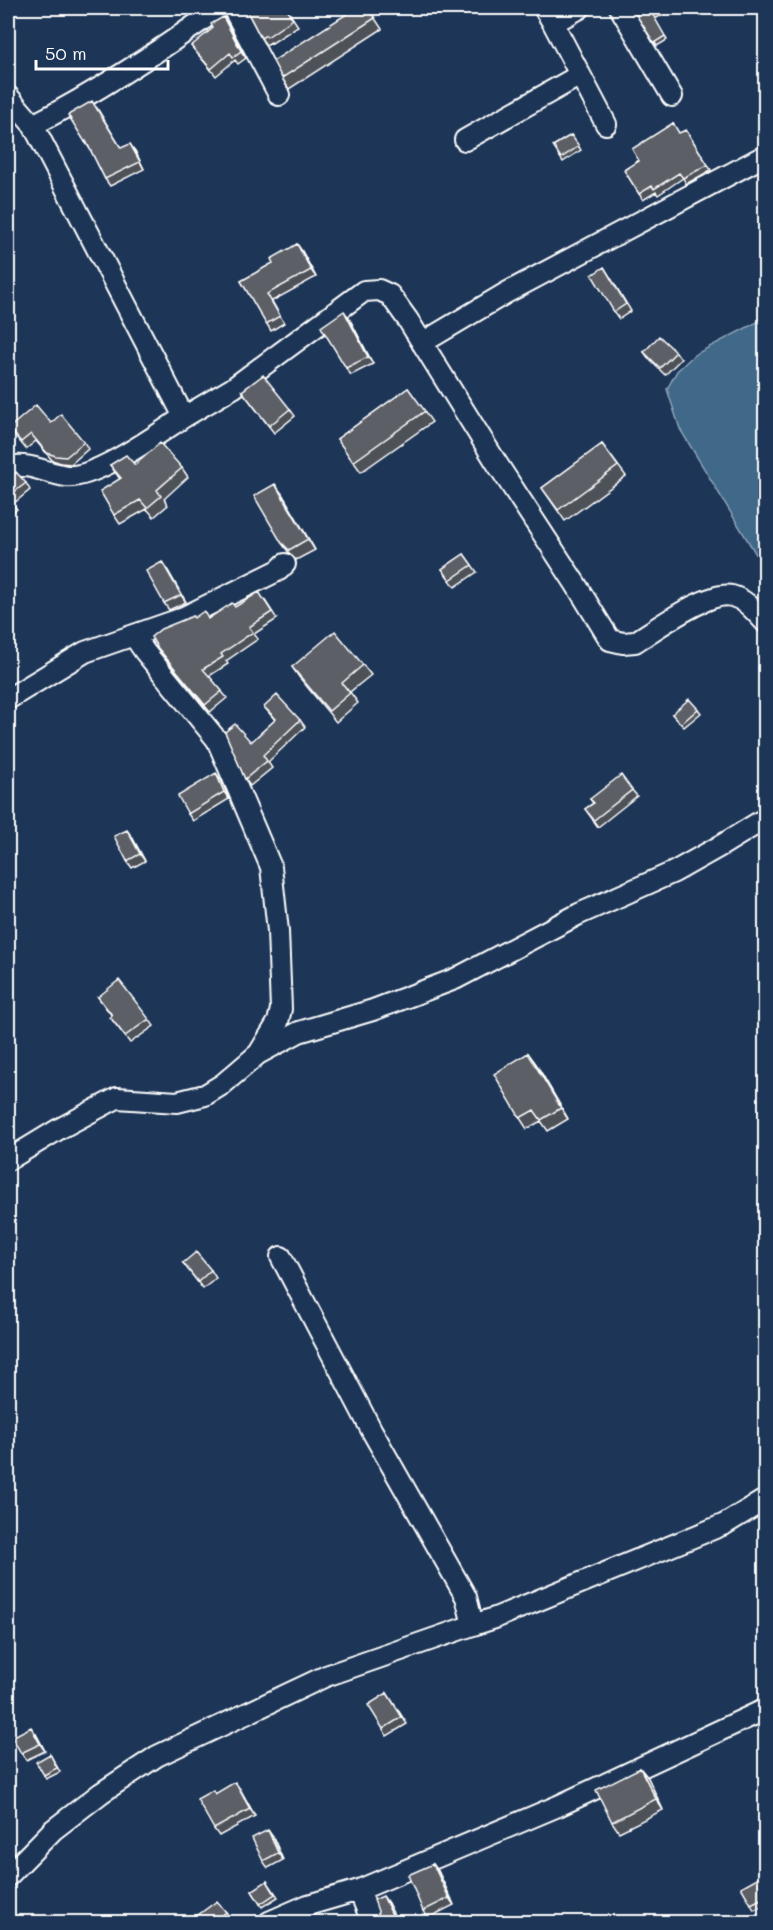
<svg xmlns="http://www.w3.org/2000/svg" width="773" height="1930" font-family="Mali,sans-serif">
<style>
.water{fill:#416789;stroke:#8da4b8;stroke-width:1.5}
.lines{fill:none;stroke-linecap:round;stroke-linejoin:round}
.minor-casing{stroke:#fff;stroke-width:24}
.minor{stroke:#1d3557;stroke-width:20}
.wall{fill:#4e5158;stroke:#fff;stroke-width:1.5}
.shaded-wall{fill:#404247;stroke:#fff;stroke-width:1.5}
.building{fill:#5b5e66;stroke:#fff;stroke-width:1.5}
</style>
<rect width="100%" height="100%" fill="#1d3557"/>
<filter id="ink" filterUnits="userSpaceOnUse"><feTurbulence type="fractalNoise" baseFrequency=".0167" numOctaves="2"/><feDisplacementMap in="SourceGraphic" scale="12" xChannelSelector="R" yChannelSelector="G"/><feConvolveMatrix kernelMatrix="1 2 1 2 8 2 1 2 1" color-interpolation-filters="sRGB"/></filter>
<g filter="url(#ink)">
<!-- water -->
<path class="water" d="M 765,318 L 765,569 L 680,429 L 667,389 L 677,371 L 694,355 Z"/>
<g class="lines">
<!-- minor casing -->
<g class="minor-casing">
<path id="minor" d="M 233,8 L 279,95
M 544,8 L 553,23 L 580,8
M 620,8 L 672,96
M 553,23 L 606,124
M 8,96 L 33,125 L 184,417 L 233,388 L 364,291 L 379,290 L 390,295 L 408,320 L 496,462 L 575,583 L 610,640 L 623,643 L 635,642 C 656,629 709,590 732,596 C 747,600 756,613 766,623
M 33,125 C 99,91 160,51 219,8
M 465,140 L 580,75
M 422,343 L 506,293 L 766,155
M 8,467 C 30,462 45,473 66,476 C 94,480 159,433 184,417
M 134,636 L 145,652 L 217,740 L 271,867 L 278,931 L 281,1009 L 278,1022 L 259,1053
M 8,699 L 85,652 L 180,619 L 279,570 L 285,564
M 8,1160 L 59,1129 L 117,1098 L 177,1102 L 205,1095 L 223,1084 L 258,1054 L 299,1032 L 373,1010 L 455,979 L 579,914 L 674,872 L 722,845 L 766,818
M 473,1625 L 495,1618 L 725,1524 L 766,1499
M 8,1876 L 53,1830 L 101,1793 L 157,1756 L 326,1676 L 473,1625 L 466,1597 L 372,1431 L 281,1257
M 359,1890 L 372,1922
M 269,1922 L 308,1905 L 359,1890 L 558,1806 L 766,1709"/>
</g>
<!-- minor -->
<use href="#minor" class="minor"/>
</g>
<!-- wall -->
<path class="wall" d="M 247,8 L 287,8 L 286,8 L 298,26 L 272,43 L 271,42 L 266,45 L 261,38 Z
M 368,8 L 382,29 L 289,89 L 282,78 Z
M 632,8 L 674,8 L 655,19 L 667,40 L 657,46 Z
M 228,24 L 246,58 L 238,64 L 235,60 L 216,76 L 191,46 Z
M 97,108 L 121,148 L 135,151 L 144,169 L 110,186 L 105,179 L 90,149 L 85,142 Z
M 686,130 L 711,170 L 686,184 L 683,178 L 658,195 L 656,192 L 643,200 L 624,170 L 680,133 Z
M 571,135 L 581,150 L 563,162 L 553,146 Z
M 297,244 L 316,277 L 272,301 L 284,323 L 271,331 L 241,281 L 273,263 Z
M 604,267 L 631,311 L 619,319 L 614,312 Z
M 349,318 L 373,364 L 351,375 L 346,368 Z
M 644,352 L 676,352 L 681,359 L 665,375 L 649,359 Z
M 408,388 L 432,422 L 361,472 L 337,439 Z
M 242,391 L 290,409 L 295,416 L 274,433 Z
M 51,423 L 84,442 L 88,449 L 71,464 L 61,463 L 52,460 L 36,441 L 26,449 L 9,428 Z
M 602,444 L 626,476 L 565,521 L 542,488 Z
M 110,465 L 135,465 L 182,468 L 188,477 L 164,499 L 168,505 L 154,517 L 147,509 L 120,524 L 114,515 L 120,479 Z
M 8,479 L 26,483 L 30,490 L 13,504 L 17,509 L 8,516 Z
M 282,494 L 315,550 L 296,560 L 289,553 L 281,542 Z
M 464,554 L 477,572 L 455,587 L 442,569 Z
M 162,562 L 186,602 L 169,610 L 164,603 Z
M 264,599 L 277,619 L 254,634 L 258,639 L 226,661 L 228,664 L 209,676 L 227,698 L 210,712 L 157,647 L 194,618 L 209,619 L 235,607 Z
M 363,665 L 371,675 L 350,692 L 358,703 L 336,722 L 299,677 L 292,667 Z
M 264,707 L 300,720 L 305,727 L 268,762 L 272,768 L 250,786 L 245,779 L 251,742 L 275,720 Z
M 698,709 L 701,713 L 684,727 L 672,714 Z
M 221,780 L 229,799 L 193,821 L 188,814 Z
M 632,790 L 637,796 L 598,827 L 585,809 L 593,803 L 590,799 Z
M 132,837 L 145,861 L 132,868 L 127,861 Z
M 98,997 L 149,1019 L 154,1026 L 130,1043 L 110,1017 L 112,1016 Z
M 528,1053 L 536,1064 L 568,1119 L 548,1131 L 541,1121 L 527,1129 L 520,1118 Z
M 183,1263 L 211,1270 L 216,1278 L 203,1289 Z
M 387,1693 L 407,1724 L 387,1736 L 383,1729 Z
M 36,1734 L 45,1751 L 26,1760 L 21,1753 Z
M 50,1754 L 60,1772 L 46,1779 L 44,1775 Z
M 640,1768 L 648,1778 L 663,1810 L 619,1832 L 612,1822 Z
M 240,1789 L 255,1816 L 219,1836 L 214,1829 L 215,1794 Z
M 273,1837 L 283,1860 L 268,1868 L 263,1861 Z
M 433,1864 L 438,1871 L 454,1905 L 428,1918 L 423,1911 Z
M 765,1876 L 765,1905 L 754,1910 L 751,1904 L 760,1879 Z
M 267,1881 L 278,1897 L 262,1907 L 252,1891 Z
M 226,1912 L 231,1919 L 227,1923 L 197,1923 Z"/>
<!-- shaded-wall -->
<path class="shaded-wall" d="M 223,17 L 228,24 L 246,58 L 241,51 Z
M 130,144 L 135,151 L 144,169 L 140,162 Z
M 297,244 L 302,251 L 316,277 L 311,270 Z
M 344,311 L 349,318 L 373,364 L 368,357 Z
M 275,484 L 282,494 L 315,550 L 308,539 Z
M 162,562 L 167,569 L 186,602 L 181,595 Z
M 216,773 L 221,780 L 229,799 L 224,792 Z
M 127,830 L 132,837 L 145,861 L 140,854 Z
M 528,1053 L 536,1064 L 568,1119 L 561,1108 Z
M 31,1727 L 36,1734 L 45,1751 L 40,1744 Z
M 640,1768 L 648,1778 L 663,1810 L 656,1799 Z
M 235,1782 L 240,1789 L 255,1816 L 250,1809 Z
M 268,1830 L 273,1837 L 283,1860 L 278,1853 Z
M 433,1864 L 438,1871 L 454,1905 L 449,1898 Z
M 383,1896 L 388,1903 L 398,1923 L 396,1923 Z"/>
<!-- building -->
<path class="building" d="M 247,8 L 286,8 L 293,19 L 267,37 L 266,35 L 261,38 L 246,9 Z
M 356,8 L 367,8 L 375,18 L 282,78 L 273,61 Z
M 632,8 L 665,8 L 653,15 L 665,36 L 654,43 Z
M 223,17 L 241,51 L 233,57 L 230,53 L 211,69 L 191,46 L 213,28 L 211,24 Z
M 92,101 L 121,148 L 130,144 L 140,162 L 105,179 L 86,141 L 85,142 L 68,115 Z
M 673,123 L 679,133 L 686,130 L 708,165 L 683,178 L 679,173 L 654,189 L 652,186 L 639,194 L 624,170 L 639,161 L 632,149 Z
M 571,135 L 579,146 L 561,158 L 553,146 Z
M 765,182 L 765,191 L 761,184 Z
M 297,244 L 311,270 L 267,294 L 280,316 L 266,324 L 241,281 L 273,263 L 271,259 Z
M 604,267 L 626,304 L 614,312 L 592,275 Z
M 344,311 L 368,357 L 346,368 L 321,327 Z
M 659,336 L 676,352 L 660,368 L 644,352 Z
M 263,375 L 290,409 L 269,426 L 242,391 Z
M 408,388 L 425,411 L 353,462 L 337,439 Z
M 36,405 L 51,423 L 61,414 L 84,442 L 66,457 L 56,456 L 47,453 L 31,434 L 21,442 L 9,428 Z
M 160,443 L 182,468 L 157,490 L 161,496 L 147,508 L 140,500 L 114,515 L 100,491 L 121,478 L 110,465 L 126,455 L 135,465 Z
M 602,444 L 618,466 L 558,510 L 542,488 Z
M 16,472 L 26,483 L 8,497 L 12,503 L 8,506 L 8,479 Z
M 275,484 L 308,539 L 289,550 L 281,542 L 254,496 Z
M 464,554 L 472,565 L 450,580 L 442,569 Z
M 162,562 L 181,595 L 164,603 L 146,571 Z
M 259,592 L 272,612 L 249,627 L 253,632 L 221,654 L 223,657 L 203,669 L 222,691 L 205,705 L 157,647 L 151,637 L 161,629 L 193,616 L 194,618 L 204,611 L 208,619 L 232,603 L 235,607 Z
M 335,631 L 363,665 L 342,683 L 350,693 L 329,711 L 292,667 Z
M 277,695 L 300,720 L 263,755 L 267,761 L 245,779 L 225,732 L 235,724 L 251,742 L 276,719 L 264,707 Z
M 689,699 L 698,709 L 681,724 L 672,714 Z
M 216,773 L 224,792 L 188,814 L 178,796 Z
M 621,775 L 632,790 L 594,820 L 585,809 L 594,803 L 590,799 Z
M 127,830 L 140,854 L 127,861 L 114,836 Z
M 119,980 L 149,1019 L 125,1036 L 110,1017 L 112,1015 L 98,997 Z
M 528,1053 L 561,1108 L 541,1120 L 534,1110 L 520,1118 L 494,1074 Z
M 196,1252 L 211,1270 L 198,1282 L 183,1263 Z
M 387,1693 L 402,1717 L 383,1729 L 368,1705 Z
M 31,1727 L 40,1744 L 21,1753 L 12,1737 Z
M 50,1754 L 57,1768 L 44,1775 L 36,1762 Z
M 640,1768 L 656,1799 L 612,1822 L 596,1790 Z
M 235,1782 L 250,1809 L 214,1829 L 197,1799 L 213,1790 L 215,1794 Z
M 268,1830 L 278,1853 L 263,1861 L 252,1838 Z
M 433,1864 L 449,1898 L 423,1911 L 408,1875 Z
M 765,1876 L 765,1897 L 751,1904 L 741,1887 L 759,1877 L 760,1879 Z
M 267,1881 L 275,1894 L 260,1904 L 252,1891 Z
M 383,1896 L 396,1923 L 378,1923 L 377,1921 L 378,1911 L 374,1900 Z
M 217,1901 L 226,1912 L 213,1923 L 198,1923 L 194,1918 Z"/>
</g>
<!-- margin -->
<rect width="773" height="1930" fill="none" stroke="#1d3557" stroke-width="30"/>
<rect x="15" y="15" width="743" height="1900" fill="none" stroke="#fff" stroke-width="2" filter="url(#ink)"/>
<!-- scale -->
<path d="M36 60v9h132v-9" fill="none" stroke="#ffffff" stroke-width="3"/>
<text x="45" y="60" font-size="18" fill="#ffffff" stroke="#1d3557" stroke-width="4.5" paint-order="stroke">50 m</text>
</svg>
